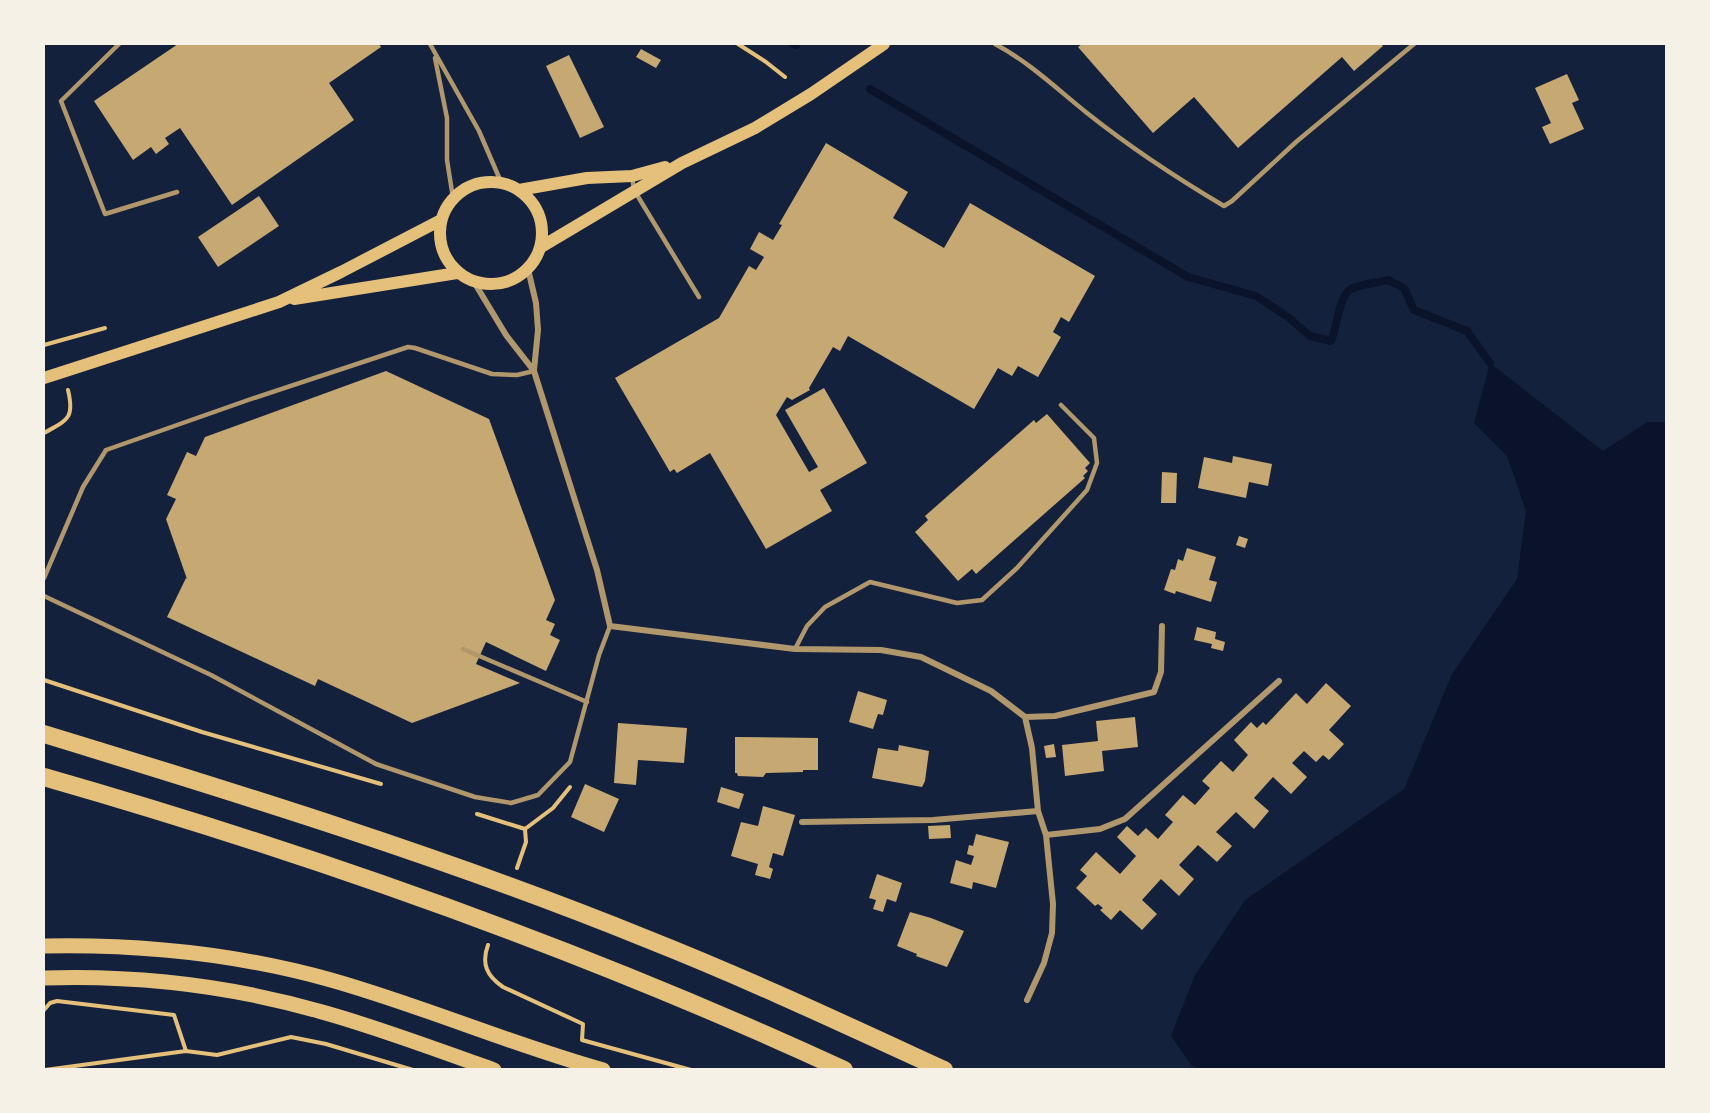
<svg xmlns="http://www.w3.org/2000/svg" width="1710" height="1113" font-family="'IBM Plex Sans',sans-serif">
<style>
.water{fill:#0b132b}
.lines{fill:none;stroke-linecap:round;stroke-linejoin:round}
.stream{stroke:#0b132b;stroke-width:8}
.building{fill:#c6a872}
.path{stroke:#e5c07b;stroke-width:4}
.service{stroke:#b1986c;stroke-width:4.5}
.minor{stroke:#b1986c;stroke-width:6}
.secondary{stroke:#e5c07b;stroke-width:12}
.primary{stroke:#e5c07b;stroke-width:15}
.motorway{stroke:#e5c07b;stroke-width:18}
</style>
<rect width="100%" height="100%" fill="#14213d"/>
<!-- water -->
<path class="water" d="M 1490,363 L 1603,451 L 1647,422 L 1666,422 L 1666,1069 L 1198,1069 L 1191,1065 L 1171,1036 L 1195,975 L 1245,900 L 1404,789 L 1452,674 L 1517,579 L 1526,511 L 1507,456 L 1474,423 Z"/>
<g class="lines">
<!-- stream -->
<path class="stream" d="M 793,44 L 796,45
M 870,89 L 1188,277 L 1256,296 L 1288,317 L 1310,336 L 1331,341 C 1337,327 1339,296 1351,289 C 1361,284 1377,283 1388,280 L 1404,288 L 1414,310 L 1467,331 L 1490,363"/>
</g>
<!-- building -->
<path class="building" d="M 178,44 L 379,44 L 381,47 L 329,83 L 354,120 L 232,205 L 180,128 L 165,138 L 169,144 L 156,154 L 151,147 L 133,160 L 94,101 Z
M 1082,44 L 1381,44 L 1383,46 L 1354,71 L 1342,57 L 1238,148 L 1194,97 L 1153,133 L 1078,47 Z
M 641,49 L 661,60 L 656,68 L 636,57 Z
M 569,55 L 604,127 L 580,138 L 546,66 Z
M 1567,74 L 1579,100 L 1572,103 L 1584,129 L 1550,144 L 1542,127 L 1551,123 L 1535,88 Z
M 826,143 L 908,192 L 893,218 L 944,248 L 970,203 L 1095,276 L 1069,322 L 1061,317 L 1053,332 L 1061,337 L 1038,377 L 1018,366 L 1012,376 L 998,368 L 974,409 L 848,336 L 840,351 L 833,347 L 809,388 L 810,390 L 792,400 L 787,397 L 776,415 L 809,472 L 818,467 L 785,410 L 824,388 L 867,463 L 820,490 L 832,511 L 766,549 L 710,453 L 677,473 L 674,469 L 670,472 L 615,378 L 719,318 L 749,266 L 756,270 L 764,257 L 750,249 L 759,232 L 773,240 L 782,225 L 779,224 Z
M 259,196 L 279,226 L 218,267 L 198,237 Z
M 386,371 L 489,419 L 555,600 L 546,620 L 555,624 L 550,635 L 560,640 L 546,671 L 486,642 L 476,664 L 520,683 L 412,723 L 318,679 L 315,686 L 167,617 L 186,578 L 187,579 L 166,519 L 176,499 L 167,495 L 187,452 L 196,456 L 205,437 Z
M 1047,414 L 1090,463 L 1085,468 L 1088,471 L 1083,476 L 1085,478 L 976,574 L 972,569 L 958,581 L 915,532 L 928,520 L 925,516 L 1034,420 L 1036,423 Z
M 1233,456 L 1272,464 L 1268,486 L 1249,482 L 1246,498 L 1198,488 L 1204,457 L 1232,463 Z
M 1162,472 L 1177,473 L 1176,503 L 1161,503 Z
M 1239,536 L 1248,539 L 1245,548 L 1236,545 Z
M 1187,548 L 1216,557 L 1209,580 L 1217,582 L 1211,602 L 1176,591 L 1175,594 L 1164,590 L 1171,569 L 1175,570 L 1178,559 L 1183,561 Z
M 1197,627 L 1216,632 L 1215,639 L 1225,642 L 1223,651 L 1211,648 L 1212,644 L 1194,640 Z
M 1326,683 L 1351,706 L 1329,730 L 1344,744 L 1329,760 L 1323,755 L 1316,762 L 1304,751 L 1292,763 L 1307,777 L 1291,794 L 1273,777 L 1254,798 L 1269,811 L 1254,829 L 1236,812 L 1216,832 L 1232,846 L 1217,862 L 1198,845 L 1179,865 L 1194,879 L 1179,896 L 1161,879 L 1142,900 L 1157,914 L 1142,930 L 1120,910 L 1111,920 L 1100,910 L 1103,908 L 1098,904 L 1095,906 L 1076,888 L 1087,876 L 1080,870 L 1096,852 L 1120,874 L 1136,856 L 1117,837 L 1127,826 L 1138,836 L 1146,828 L 1158,839 L 1173,822 L 1165,815 L 1183,795 L 1195,805 L 1210,788 L 1202,781 L 1221,761 L 1233,772 L 1248,755 L 1234,740 L 1251,722 L 1257,728 L 1263,722 L 1266,725 L 1296,693 L 1307,704 Z
M 858,691 L 887,700 L 883,715 L 878,714 L 873,729 L 849,722 Z
M 1135,717 L 1138,747 L 1102,751 L 1104,771 L 1065,776 L 1062,745 L 1098,741 L 1096,721 Z
M 618,723 L 687,728 L 684,763 L 638,760 L 636,785 L 614,783 Z
M 735,737 L 818,738 L 818,770 L 803,770 L 803,772 L 766,773 L 763,777 L 738,776 L 737,773 L 735,773 Z
M 1054,744 L 1056,757 L 1046,758 L 1044,746 Z
M 899,745 L 929,751 L 925,781 L 922,787 L 872,778 L 878,748 L 898,751 Z
M 585,784 L 619,799 L 604,832 L 571,817 Z
M 721,787 L 744,794 L 739,809 L 717,802 Z
M 763,806 L 795,815 L 783,856 L 773,853 L 769,867 L 773,869 L 770,879 L 755,875 L 758,864 L 731,856 L 741,822 L 758,826 Z
M 950,825 L 951,838 L 929,839 L 928,826 Z
M 976,834 L 1009,842 L 996,888 L 973,882 L 972,889 L 950,883 L 956,860 L 971,865 L 974,856 L 967,854 L 969,845 L 973,846 Z
M 877,874 L 902,883 L 896,902 L 887,899 L 883,912 L 873,909 L 876,900 L 869,898 Z
M 910,912 L 931,918 L 964,931 L 947,967 L 916,956 L 917,954 L 897,946 Z"/>
<g class="lines">
<!-- path -->
<path class="path" d="M 738,44 L 766,62 L 785,77
M 44,345 L 105,328
M 44,433 C 67,420 75,419 68,390
M 44,680 L 202,732 L 381,784
M 477,814 L 525,829 L 553,808 L 570,787
M 517,868 L 526,842 L 525,829
M 488,945 C 481,964 487,976 503,987 L 583,1024 L 582,1040 L 691,1070
M 44,1010 L 50,1003 L 57,1001 L 174,1015 L 186,1051
M 45,1070 L 186,1051 L 217,1055 L 291,1037 L 326,1044 L 413,1070"/>
<!-- service -->
<path class="service" d="M 119,44 L 61,101 L 105,214 L 177,192
M 430,44 L 479,131 L 501,182
M 995,44 C 1029,62 1057,89 1087,113 C 1131,148 1175,177 1224,206 L 1232,201 L 1296,142 L 1414,44
M 435,58 L 447,118 L 447,160 L 453,198
M 632,176 L 634,190 L 699,297
M 44,578 L 83,487 L 106,450 L 251,399 L 408,347 L 415,348 L 492,374 L 517,375 L 534,371
M 44,596 L 211,675 L 376,764 L 475,797 L 511,803 L 538,795 L 570,762 L 599,655 L 610,626
M 463,649 L 587,702
M 795,649 L 807,626 L 825,607 L 870,582 L 957,603 L 982,600 L 1017,568 L 1087,490 L 1097,463 L 1094,438 L 1061,405"/>
<!-- minor -->
<path class="minor" d="M 528,269 L 536,303 L 538,330 L 534,370
M 474,282 L 506,335 L 534,371 L 597,570 L 610,626 L 795,649 L 881,650 L 921,657 L 991,691 L 1025,717 L 1032,748 L 1038,811 L 1046,835 L 1053,904 L 1052,933 L 1044,963 L 1027,1000
M 1025,717 L 1055,716 L 1154,692 L 1161,672 L 1162,626
M 802,822 L 933,820 L 1038,811
M 1046,835 L 1100,829 L 1125,819 L 1279,681"/>
<!-- secondary -->
<path class="secondary" d="M440 233a51 51 0 1 1 102 0a51 51 0 1 1-102 0Z
M 519,190 L 587,178 L 632,176 L 665,167
M 541,247 L 682,163 L 755,128 L 811,94 L 884,44
M 294,299 L 457,273
M 44,378 L 279,302 L 341,272 L 441,220"/>
<!-- primary -->
<path class="primary" d="M 44,946 C 140,944 238,954 331,980 C 423,1006 510,1044 603,1070
M 44,978 C 137,975 232,986 322,1012 C 380,1028 437,1050 494,1070"/>
<!-- motorway -->
<path class="motorway" d="M 44,734 C 247,796 450,859 647,939 C 748,979 846,1025 944,1070
M 44,777 C 316,855 586,951 844,1070"/>
</g>
<!-- border -->
<rect width="1710" height="1113" fill="none" stroke="#f6f1e7" stroke-width="90"/>
</svg>
